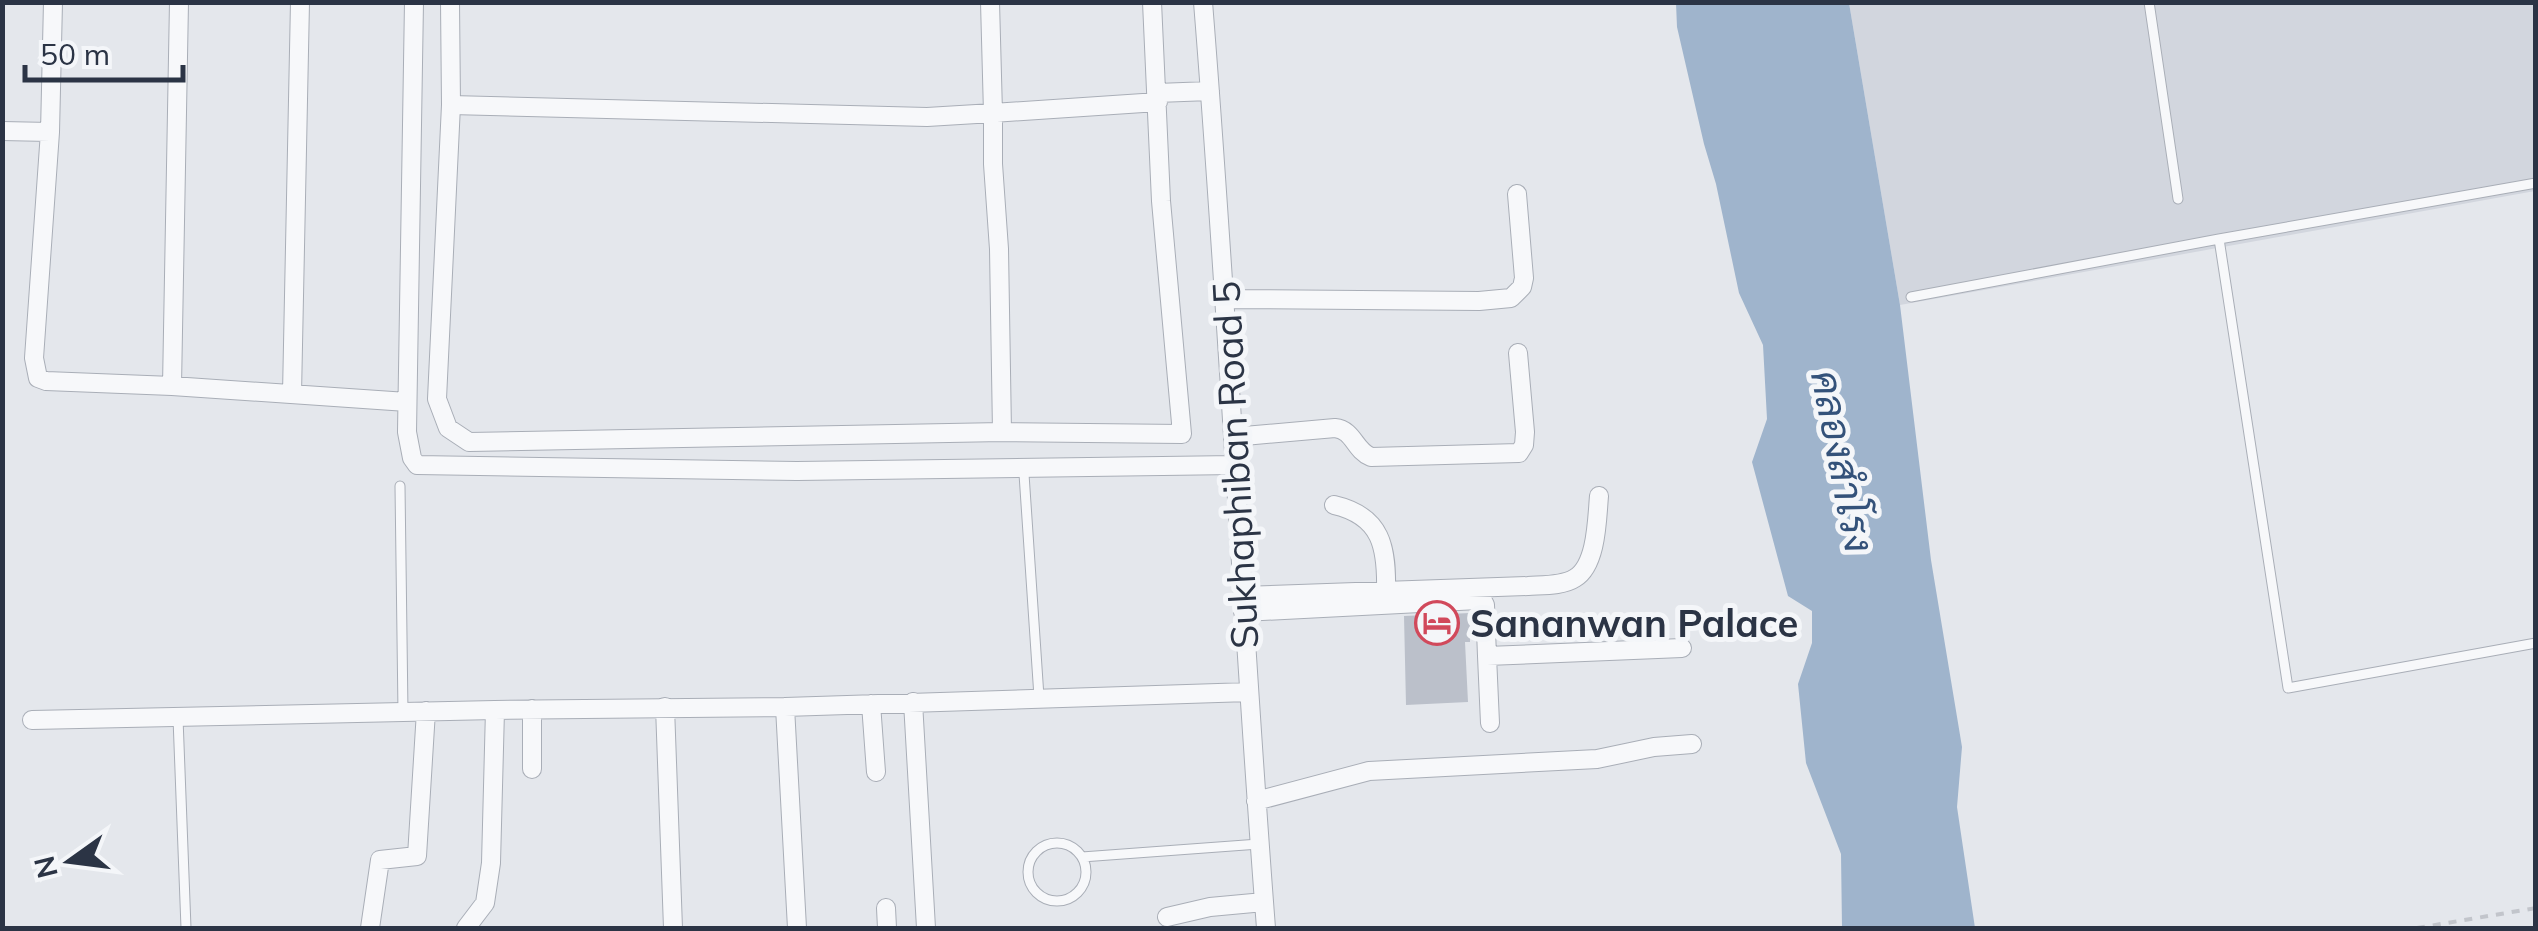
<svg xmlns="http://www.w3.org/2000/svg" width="2538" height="931" font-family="Mulish,Sarabun,sans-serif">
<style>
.built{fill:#d2d6de}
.water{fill:#9fb4cc}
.building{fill:#bbc0ca}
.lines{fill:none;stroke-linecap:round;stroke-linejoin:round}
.service-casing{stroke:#a9aeb7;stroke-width:11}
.minor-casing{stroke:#a9aeb7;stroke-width:20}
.path{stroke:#c2c5cb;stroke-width:4;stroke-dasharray:8 8;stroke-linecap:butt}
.service{stroke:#f7f8fa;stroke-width:9}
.minor{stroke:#f7f8fa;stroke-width:18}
.labels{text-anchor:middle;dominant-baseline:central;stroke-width:10;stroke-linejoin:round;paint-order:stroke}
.street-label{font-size:38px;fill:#2b3445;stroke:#f4f6f9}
.poi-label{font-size:38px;font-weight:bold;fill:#2b3445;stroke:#f4f6f9;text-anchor:start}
.water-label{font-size:40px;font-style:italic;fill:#34527a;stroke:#f4f6f9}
</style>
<rect width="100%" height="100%" fill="#e4e7ec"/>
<!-- built -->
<path class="built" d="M 1849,3 L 2535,3 L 2535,191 L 1900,305 Z"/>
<!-- water -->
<path class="water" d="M 1676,3 L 1849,3 L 1900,305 L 1931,560 L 1962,747 L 1957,807 L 1975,928 L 1842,928 L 1841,854 L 1806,763 L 1798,684 L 1812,643 L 1812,611 L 1788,596 L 1752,462 L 1767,419 L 1763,345 L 1739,293 L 1716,184 L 1704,144 L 1677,27 Z"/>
<!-- building -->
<path class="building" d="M 1470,613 L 1470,642 L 1465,642 L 1468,702 L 1406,705 L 1404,616 Z"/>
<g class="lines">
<!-- service casing -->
<g class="service-casing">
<path id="service" d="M 2149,2 L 2178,199
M 2219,239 L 2536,183
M 1911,297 L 2219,239 L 2288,688 L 2536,643
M 1024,474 L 1039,697
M 400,486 L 403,712
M 178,718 L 186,928
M1028 872a29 29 0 1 1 58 0a29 29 0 1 1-58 0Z
M 1082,857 L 1259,844"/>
</g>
<!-- minor casing -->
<g class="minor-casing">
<path id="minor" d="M 53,2 L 50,132 L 34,358 L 38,378 L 46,381 L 172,386 L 407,402
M 414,2 L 407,432 L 412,458 L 417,465 L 797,471 L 1235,465
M 450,2 L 451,105 L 437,399 L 448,428 L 469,442 L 1002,432 L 1182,434 L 1161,201 L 1152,2
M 990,2 L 993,113 L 1158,102
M 1203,2 C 1228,311 1242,620 1266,928
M 1157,93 L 1210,91
M 451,105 L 927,117 L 993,113 L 993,164 L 999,249 L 1002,432
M 2,131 L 50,132
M 1225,299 L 1479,301 L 1511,298 L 1522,287 L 1524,278 L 1517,194
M 172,386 L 179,2
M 292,394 L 300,2
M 1233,437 L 1335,428 C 1354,430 1354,450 1371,457 L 1519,453 L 1524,445 L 1525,432 L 1518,353
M 1334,505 C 1382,516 1387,548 1386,591
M 1242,596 L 1528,586 C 1542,585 1563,586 1575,578 C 1597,565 1597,518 1599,496
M 1243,612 L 1478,600 L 1483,601 L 1485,605 L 1487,656 L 1682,648
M 1487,656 L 1490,723
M 913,702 L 926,928
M 871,704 L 876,772
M 665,707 L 673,928
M 785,707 L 797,928
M 32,720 L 495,710 L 785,707 L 1249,692
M 532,769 L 532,709
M 1256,801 L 1369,771 L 1597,759 L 1654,747 L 1692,744
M 886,908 L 887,928
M 1167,917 L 1210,907 L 1264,902
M 370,928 L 380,860 L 417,856 L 426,711
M 466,928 L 485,903 L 491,863 L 495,710"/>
</g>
<!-- path -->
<path class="path" d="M 2417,928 L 2536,908"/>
<!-- service -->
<use href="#service" class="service"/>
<!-- minor -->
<use href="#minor" class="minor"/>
</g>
<!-- icons -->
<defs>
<g id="hotel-ring" transform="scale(2.25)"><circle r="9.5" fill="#f4f6f9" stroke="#d1495b" stroke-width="1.5"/><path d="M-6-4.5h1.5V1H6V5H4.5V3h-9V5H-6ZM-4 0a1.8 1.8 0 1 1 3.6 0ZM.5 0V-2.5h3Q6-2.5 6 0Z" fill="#d1495b"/></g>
</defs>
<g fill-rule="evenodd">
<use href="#hotel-ring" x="1437" y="623"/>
</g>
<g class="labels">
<!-- street labels -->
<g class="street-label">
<text transform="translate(1235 465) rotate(-93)">Sukhaphiban Road 5</text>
</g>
<!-- poi labels -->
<g class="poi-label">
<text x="1470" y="623">Sananwan Palace</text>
</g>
<!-- water labels -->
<g class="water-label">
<text transform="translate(1843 461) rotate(79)">คลองสำโรง</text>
</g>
</g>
<!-- border -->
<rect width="2538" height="931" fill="none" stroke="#2b3445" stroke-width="10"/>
<!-- north arrow -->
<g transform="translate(70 861) rotate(256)" stroke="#f4f6f9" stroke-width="8" paint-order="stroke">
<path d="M0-8L18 38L0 25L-18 38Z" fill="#2b3445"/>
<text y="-15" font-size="28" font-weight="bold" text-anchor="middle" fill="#2b3445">N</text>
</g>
<!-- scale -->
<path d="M25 65v15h158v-15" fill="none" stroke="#2b3445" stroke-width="5"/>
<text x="40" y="65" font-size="30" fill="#2b3445" stroke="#f4f6f9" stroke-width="8" paint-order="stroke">50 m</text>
</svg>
